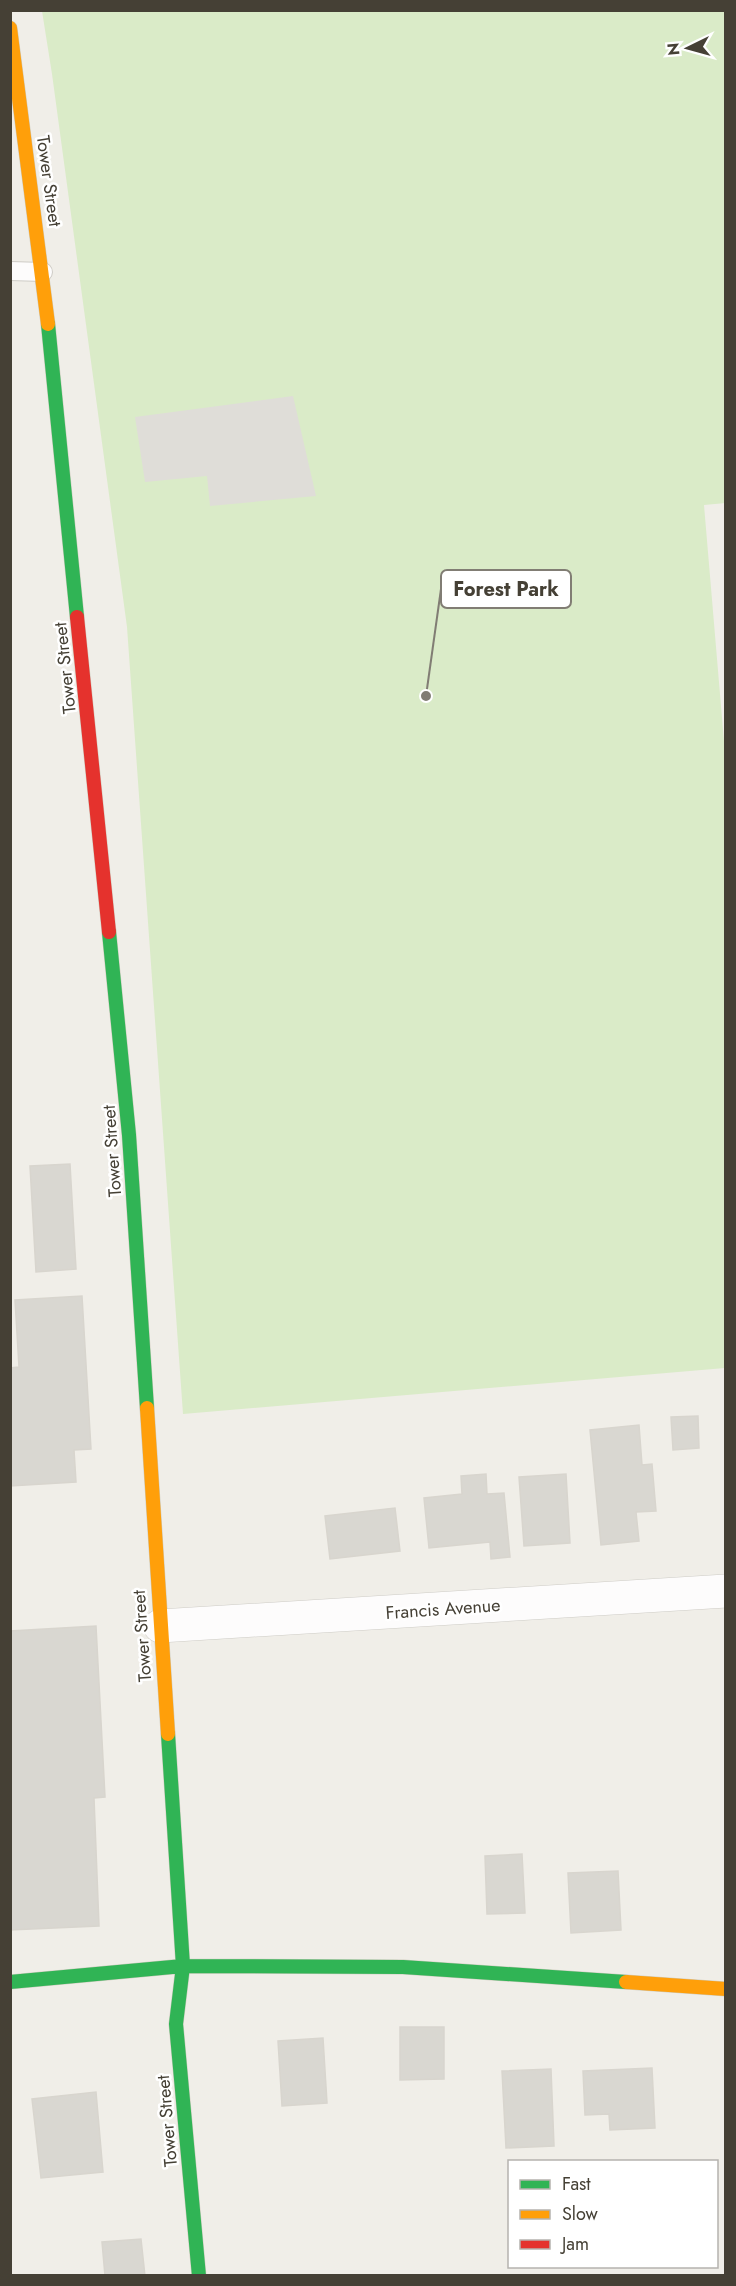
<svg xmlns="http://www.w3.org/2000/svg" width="736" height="2286" font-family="Jost,sans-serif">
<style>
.green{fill:#daebc8}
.parking{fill:#dfddd8}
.building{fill:#d9d7d1;stroke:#d8d5ce;stroke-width:1.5}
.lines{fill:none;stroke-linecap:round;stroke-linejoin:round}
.lane-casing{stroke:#ceccc6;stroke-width:20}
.street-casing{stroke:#ceccc6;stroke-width:34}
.fast-casing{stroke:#cfccbf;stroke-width:15}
.slow-casing{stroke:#cfccbf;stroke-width:15}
.jam-casing{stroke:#cfccbf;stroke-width:15}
.lane{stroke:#fdfcfc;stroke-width:18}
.street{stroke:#fdfcfc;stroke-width:33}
.fast{stroke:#30b455;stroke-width:14}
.slow{stroke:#ff9f0a;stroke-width:14}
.jam{stroke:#e5322d;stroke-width:14}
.labels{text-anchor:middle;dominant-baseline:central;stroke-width:5;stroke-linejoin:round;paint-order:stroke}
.street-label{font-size:18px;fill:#454035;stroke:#fff}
.leader{fill:none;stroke:#817d74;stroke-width:2}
.callout-dot{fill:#817d74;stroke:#fff;stroke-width:2}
.callout{fill:#fff;stroke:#817d74;stroke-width:2}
.callout-label{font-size:20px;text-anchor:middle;font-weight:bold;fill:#454035}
</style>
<rect width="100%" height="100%" fill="#f0eee8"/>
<!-- green -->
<path class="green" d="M 42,11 L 725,11 L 726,503 L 704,505 L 726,765 L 725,1368 L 183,1414 L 127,627 L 52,74 Z"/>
<!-- parking -->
<path class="parking" d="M 293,396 L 316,496 L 210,506 L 207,476 L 145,482 L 135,417 Z"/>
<!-- building -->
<path class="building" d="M 70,1164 L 76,1269 L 36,1272 L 30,1166 Z
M 82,1296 L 91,1449 L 74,1450 L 76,1482 L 10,1486 L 10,1368 L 19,1367 L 15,1300 Z
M 698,1416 L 699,1448 L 673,1450 L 671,1417 Z
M 639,1425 L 642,1465 L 652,1464 L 656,1511 L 636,1512 L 639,1541 L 601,1545 L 590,1430 Z
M 486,1474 L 487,1494 L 504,1493 L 510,1557 L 491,1559 L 490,1542 L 429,1548 L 424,1498 L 462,1494 L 461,1476 Z
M 566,1474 L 570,1543 L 524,1546 L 519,1477 Z
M 395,1508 L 400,1551 L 330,1559 L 325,1516 Z
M 96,1626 L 105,1797 L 94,1798 L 99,1926 L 10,1930 L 10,1631 Z
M 522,1854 L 525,1913 L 487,1914 L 485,1856 Z
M 618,1871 L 621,1930 L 571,1933 L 568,1873 Z
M 400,2027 L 444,2027 L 444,2079 L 400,2080 Z
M 323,2038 L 327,2103 L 282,2106 L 278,2041 Z
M 652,2068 L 655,2128 L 610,2130 L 609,2114 L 585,2115 L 583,2071 Z
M 551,2069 L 554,2146 L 506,2148 L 502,2071 Z
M 96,2092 L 103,2172 L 41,2178 L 32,2099 Z
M 141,2239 L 145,2276 L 105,2276 L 102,2242 Z"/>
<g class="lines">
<!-- lane casing -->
<g class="lane-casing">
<path id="lane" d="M 10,271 L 43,272"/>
</g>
<!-- street casing -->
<g class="street-casing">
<path id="street" d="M 160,1626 L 726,1591"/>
</g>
<!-- fast casing -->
<g class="fast-casing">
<path id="fast" d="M 48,324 L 77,617
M 109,932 L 129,1135 L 147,1408
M 168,1734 L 183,1966 L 176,2024 L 199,2276
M 10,1982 L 183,1966 L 403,1967 L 626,1982"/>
</g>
<!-- slow casing -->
<g class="slow-casing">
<path id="slow" d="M 10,28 L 48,324
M 147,1408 L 168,1734
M 626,1982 L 726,1989"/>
</g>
<!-- jam casing -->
<g class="jam-casing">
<path id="jam" d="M 77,617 L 109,932"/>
</g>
<!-- lane -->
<use href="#lane" class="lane"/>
<!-- street -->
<use href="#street" class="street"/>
<!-- fast -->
<use href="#fast" class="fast"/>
<!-- slow -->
<use href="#slow" class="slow"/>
<!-- jam -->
<use href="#jam" class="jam"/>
</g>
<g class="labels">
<!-- street labels -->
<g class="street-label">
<text transform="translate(49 181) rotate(82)">Tower Street</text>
<text transform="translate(65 668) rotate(-96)">Tower Street</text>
<text transform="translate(112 1151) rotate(-94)">Tower Street</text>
<text transform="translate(443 1609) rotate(-4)">Francis Avenue</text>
<text transform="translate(142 1636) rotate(-94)">Tower Street</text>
<text transform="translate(167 2121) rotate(-95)">Tower Street</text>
</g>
</g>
<!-- callouts -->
<path class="leader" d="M426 696L441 589"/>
<circle class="callout-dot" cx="426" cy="696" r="6"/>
<rect class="callout" x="441" y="570" width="130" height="38" rx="6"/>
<g class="callout-label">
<text x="506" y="596">Forest Park</text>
</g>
<!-- border -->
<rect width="736" height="2286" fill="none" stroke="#454035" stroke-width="24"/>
<!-- legend -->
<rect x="508" y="2160" width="210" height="108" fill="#ffffff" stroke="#b5b3ae" stroke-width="1.5"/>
<rect x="520" y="2180" width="30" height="9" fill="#30b455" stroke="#b5b3ae" stroke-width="1.5"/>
<text x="562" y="2190" font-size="18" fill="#454035">Fast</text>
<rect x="520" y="2210" width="30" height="9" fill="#ff9f0a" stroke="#b5b3ae" stroke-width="1.5"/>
<text x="562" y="2220" font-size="18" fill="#454035">Slow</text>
<rect x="520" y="2240" width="30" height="9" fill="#e5322d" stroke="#b5b3ae" stroke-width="1.5"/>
<text x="562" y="2250" font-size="18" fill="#454035">Jam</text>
<!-- north arrow -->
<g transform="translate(688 48) rotate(265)" stroke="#ffffff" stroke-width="4.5" paint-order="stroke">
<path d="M0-4.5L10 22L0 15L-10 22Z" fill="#454035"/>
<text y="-9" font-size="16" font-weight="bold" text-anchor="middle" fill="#454035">N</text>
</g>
</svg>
